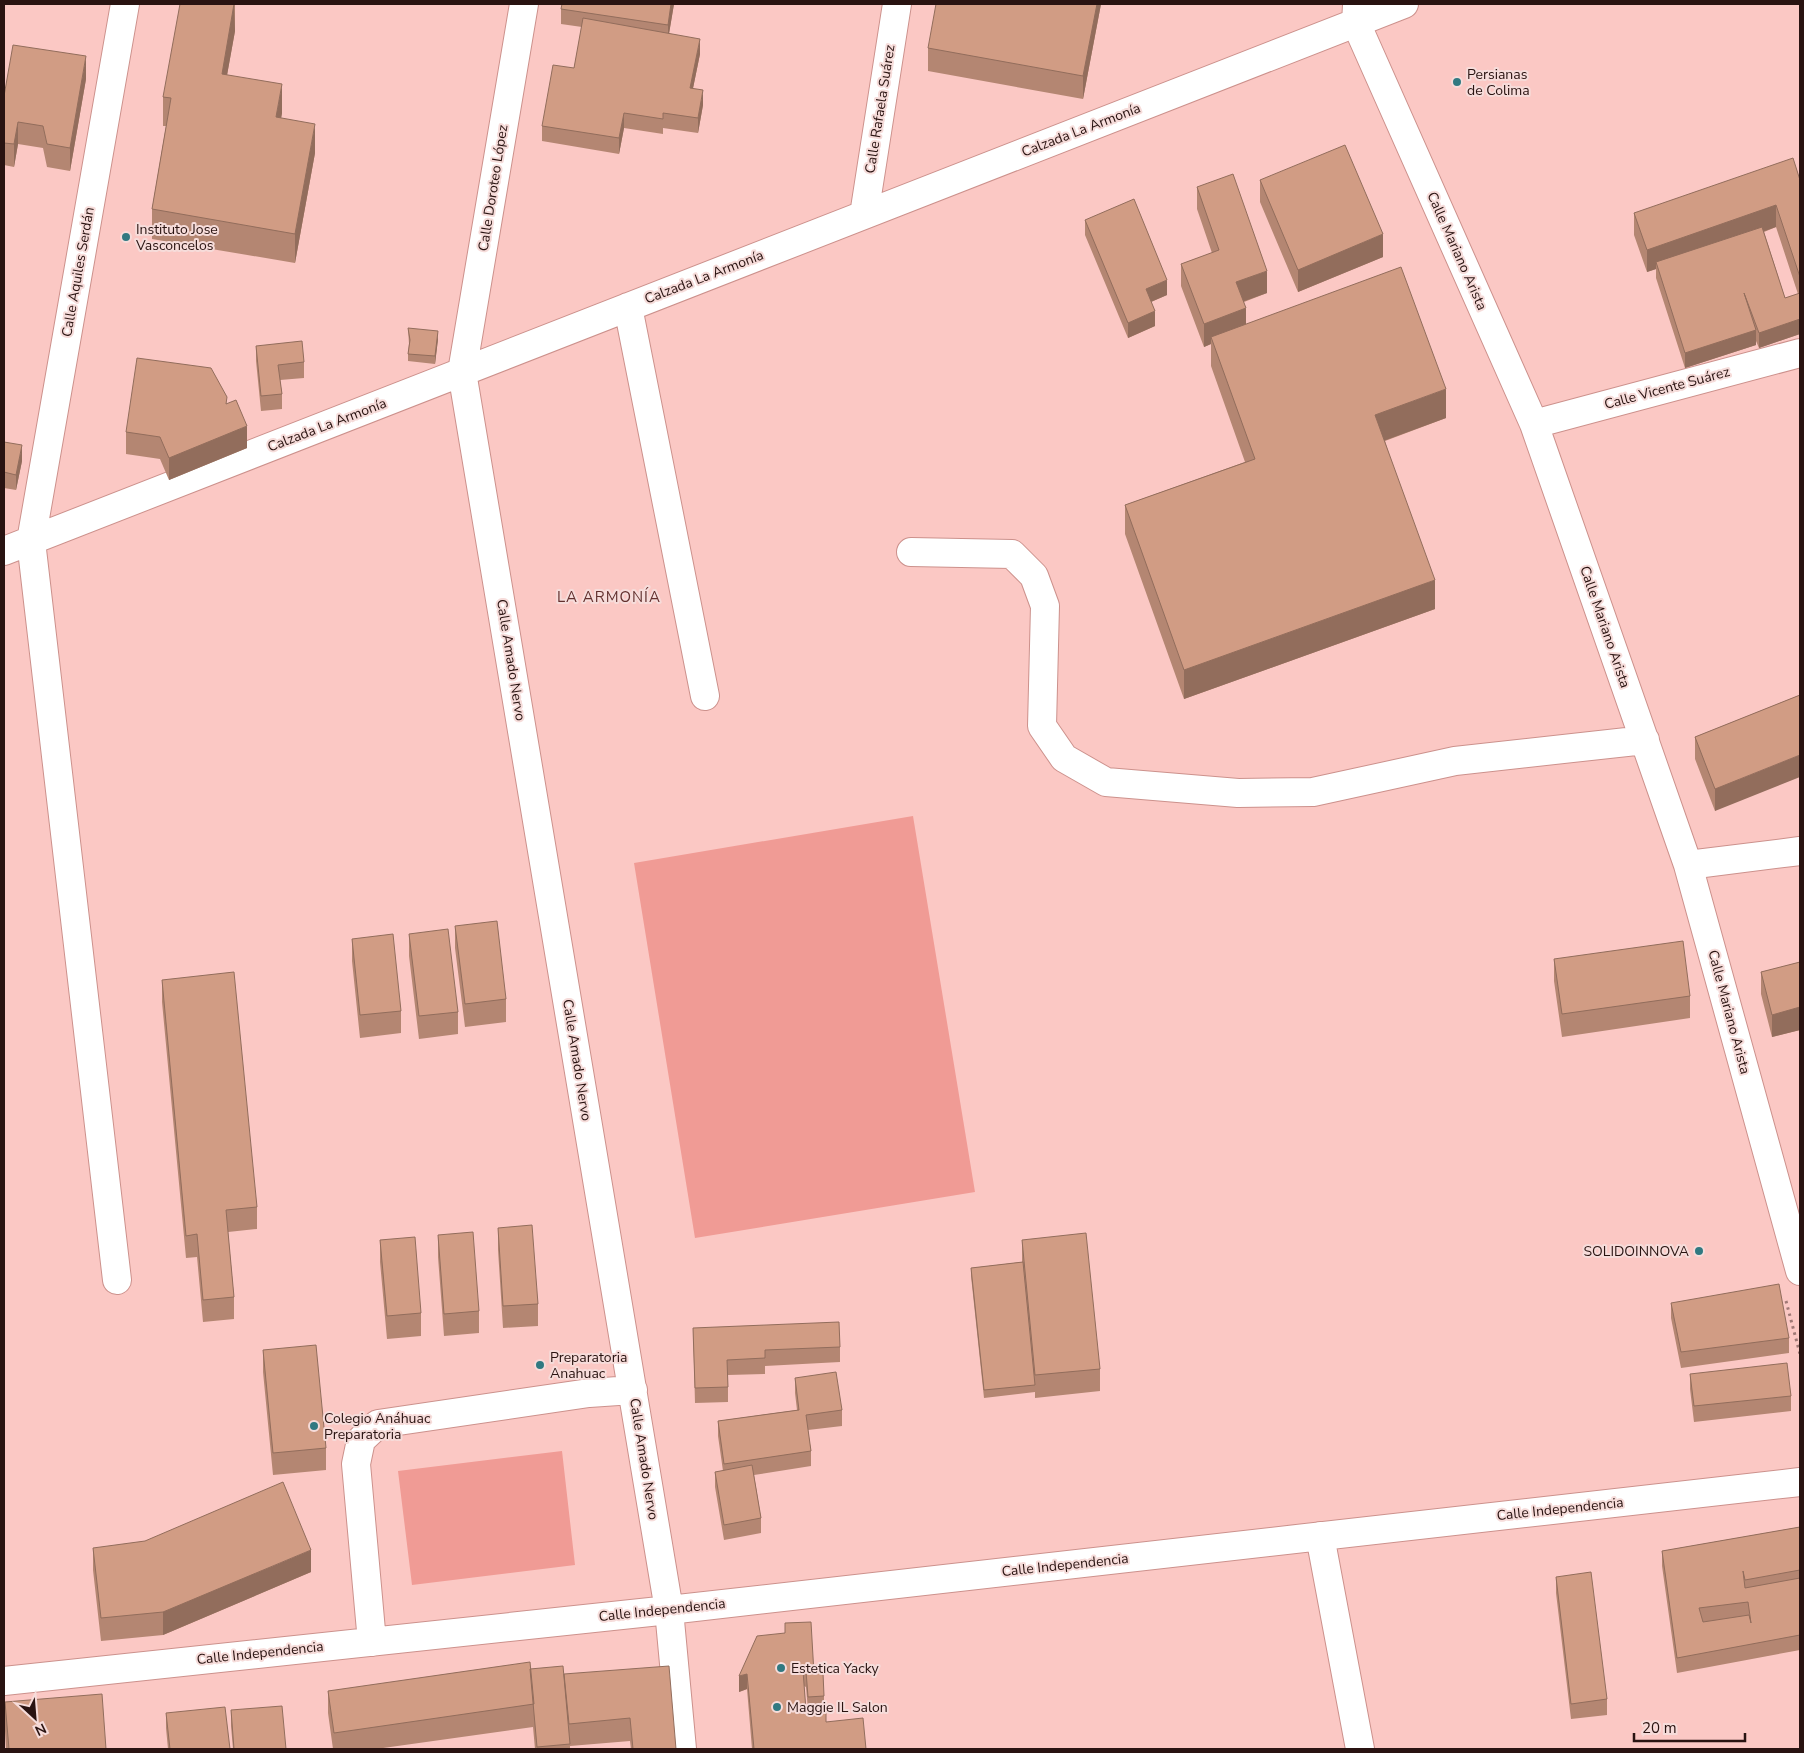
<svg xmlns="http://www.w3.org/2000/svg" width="1804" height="1753" font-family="'Nunito Sans',sans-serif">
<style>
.green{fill:#f09b95}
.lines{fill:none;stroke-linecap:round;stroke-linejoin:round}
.minor-casing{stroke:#cc918c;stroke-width:30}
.path{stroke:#9f7875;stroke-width:3;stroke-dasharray:2.5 4;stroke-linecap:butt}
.minor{stroke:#fff;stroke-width:28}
.wall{fill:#b48672;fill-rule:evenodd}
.shaded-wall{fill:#926d5c}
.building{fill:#d19c84;stroke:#926d5c;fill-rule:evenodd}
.poi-dot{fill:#317981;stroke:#f6dcda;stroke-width:2}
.labels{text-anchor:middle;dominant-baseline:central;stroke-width:4;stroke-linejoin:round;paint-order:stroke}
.poi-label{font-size:14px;fill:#291311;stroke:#f6dcda;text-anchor:start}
.street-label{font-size:14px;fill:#291311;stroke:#f6dcda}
.neighbourhood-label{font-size:15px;letter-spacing:1px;fill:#62302e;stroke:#f6dcda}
</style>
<rect width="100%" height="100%" fill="#fbc8c4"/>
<!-- green -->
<path class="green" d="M 913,816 L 975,1192 L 695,1238 L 634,863 Z
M 562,1451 L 575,1565 L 412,1585 L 398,1471 Z"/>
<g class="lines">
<!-- minor casing -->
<g class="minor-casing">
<path id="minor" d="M 524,4 L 462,372 L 669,1610 L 682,1749
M 1357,5 L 1356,23 L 1534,424 L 1688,865 L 1800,1271
M 864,215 L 897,4
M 628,307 L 705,696
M 1534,424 L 1800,353
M 4,551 L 1404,4
M 911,552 L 1012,554 L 1034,576 L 1045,606 L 1042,726 L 1064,758 L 1106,782 L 1238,793 L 1313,792 L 1455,761 L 1645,740
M 1688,865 L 1800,851
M 117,1280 L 31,541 L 125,4
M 1320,1536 L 1360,1749
M 372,1642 L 356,1464 L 361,1440 L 378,1424 L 589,1393 L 633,1390
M 4,1681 L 669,1610 L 1800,1482"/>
</g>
<!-- path -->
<path class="path" d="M 1786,1301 L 1800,1354"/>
<!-- minor -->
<use href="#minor" class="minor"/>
</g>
<!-- wall -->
<path class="wall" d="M 235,4 L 235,31 L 227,75 L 282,113 L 281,118 L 315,153 L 295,263 L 152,239 L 152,209 L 166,126 L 163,126 L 163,97 Z
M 674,4 L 669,33 L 700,54 L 693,88 L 703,105 L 698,133 L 663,128 L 663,134 L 624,128 L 619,154 L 542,141 L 542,126 L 574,68 L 582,27 L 561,24 L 561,9 Z
M 1101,4 L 1083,99 L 928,71 L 928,48 Z
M 86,79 L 70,171 L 47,167 L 43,148 L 18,144 L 14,167 L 4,165 L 4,96 Z
M 1260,180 L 1383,257 L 1298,292 L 1260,202 Z
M 1800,180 L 1800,334 L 1759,348 L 1756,341 L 1756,345 L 1685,368 L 1656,278 L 1656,269 L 1647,272 L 1634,235 L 1634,213 ZM 1776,227 L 1798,294 L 1785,298 L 1764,232 Z
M 1197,187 L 1267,293 L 1244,302 L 1246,324 L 1446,418 L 1385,441 L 1435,609 L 1184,699 L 1125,534 L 1125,505 L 1245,462 L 1211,366 L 1211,344 L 1204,347 L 1181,286 L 1181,264 L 1212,253 L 1197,209 Z
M 1085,220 L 1167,295 L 1151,302 L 1155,326 L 1128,338 L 1085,235 Z
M 408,328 L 438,339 L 435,364 L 408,361 L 408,354 L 409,344 Z
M 256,346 L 304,362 L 304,378 L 280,380 L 282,394 L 282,409 L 261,411 L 256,361 Z
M 227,404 L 247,448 L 169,480 L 160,459 L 126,454 L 126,432 Z
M 4,442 L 22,461 L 16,490 L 4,488 Z
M 1800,695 L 1715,811 L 1695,759 L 1695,737 Z
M 455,926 L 506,999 L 506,1022 L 465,1027 L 455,948 Z
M 409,934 L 458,1012 L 458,1034 L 419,1039 L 409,956 Z
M 352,939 L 401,1011 L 401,1033 L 360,1038 L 352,961 Z
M 1554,959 L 1690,996 L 1690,1018 L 1562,1037 L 1554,981 Z
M 1800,962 L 1800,1030 L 1772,1037 L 1761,994 L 1761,972 Z
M 162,980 L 257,1207 L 257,1229 L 228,1232 L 234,1297 L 234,1319 L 203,1322 L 197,1257 L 186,1258 L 162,1002 Z
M 498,1228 L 538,1304 L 538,1326 L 503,1328 L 498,1250 Z
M 438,1235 L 479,1311 L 479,1333 L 444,1336 L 438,1257 Z
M 380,1240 L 421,1313 L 421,1336 L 387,1339 L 380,1262 Z
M 1022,1240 L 1100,1369 L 1100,1391 L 1035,1398 L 1035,1392 L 984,1398 L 971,1276 L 971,1268 L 1022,1262 Z
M 1671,1303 L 1789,1338 L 1789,1353 L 1681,1368 L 1671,1318 Z
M 693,1328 L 840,1347 L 840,1362 L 765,1366 L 765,1374 L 728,1375 L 728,1402 L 695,1403 Z
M 263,1350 L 326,1448 L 326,1470 L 273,1475 L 263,1372 Z
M 1690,1374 L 1791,1396 L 1791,1411 L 1694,1422 L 1690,1389 Z
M 795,1378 L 842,1410 L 842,1426 L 808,1430 L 811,1451 L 811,1466 L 754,1475 L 761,1518 L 761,1533 L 724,1540 L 715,1487 L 715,1472 L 723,1471 L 718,1436 L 718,1421 L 797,1410 L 795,1393 Z
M 1800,1527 L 1800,1650 L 1677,1673 L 1662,1566 L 1662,1551 Z
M 93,1548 L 311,1572 L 163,1635 L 101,1641 L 93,1570 Z
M 1556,1577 L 1607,1699 L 1607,1715 L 1571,1719 L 1556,1593 Z
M 757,1636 L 814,1674 L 824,1696 L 824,1709 L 826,1722 L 866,1749 L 752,1749 L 747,1689 L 739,1692 ZM 804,1686 L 806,1687 L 808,1710 L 806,1710 Z
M 530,1669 L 564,1674 L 676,1749 L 631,1749 L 630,1741 L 570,1746 L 570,1749 L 535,1749 L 533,1727 L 376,1749 L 333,1749 L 328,1713 L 328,1691 Z
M 5,1702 L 106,1749 L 6,1749 L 5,1731 Z
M 231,1710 L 286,1749 L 233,1749 L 231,1726 Z
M 166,1713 L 230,1749 L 168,1749 L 166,1728 Z"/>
<!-- shaded-wall -->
<path class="shaded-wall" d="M 234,4 L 235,31 L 222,103 L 222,74 Z
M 671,4 L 674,4 L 668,40 L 668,25 Z
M 1097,4 L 1101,4 L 1083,99 L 1083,76 Z
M 700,39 L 700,54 L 690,103 L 690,88 Z
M 86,56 L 86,79 L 70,171 L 70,148 Z
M 282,84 L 282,113 L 276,147 L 276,117 Z
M 703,90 L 703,105 L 698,133 L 698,118 Z
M 624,113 L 624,128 L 619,154 L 619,138 Z
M 18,122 L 18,144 L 14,167 L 14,144 Z
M 315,124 L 315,153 L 295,263 L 295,234 Z
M 1776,205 L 1776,227 L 1658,269 L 1656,262 L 1656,269 L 1647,272 L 1647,250 Z
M 1383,234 L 1383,257 L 1298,292 L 1298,270 Z
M 1267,271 L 1267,293 L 1236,304 L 1236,282 Z
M 1167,280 L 1167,295 L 1146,304 L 1146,289 Z
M 1246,308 L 1246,331 L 1211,337 L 1211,344 L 1204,347 L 1204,324 Z
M 1155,311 L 1155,326 L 1128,338 L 1128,323 Z
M 1800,319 L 1800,334 L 1759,348 L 1759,333 Z
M 1756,330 L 1756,345 L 1685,368 L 1685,353 Z
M 438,331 L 438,339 L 435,364 L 435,356 Z
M 1446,389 L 1446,418 L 1375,444 L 1375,415 Z
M 247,426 L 247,448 L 169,480 L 169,458 Z
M 22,445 L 22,461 L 16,490 L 16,475 Z
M 1435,580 L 1435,609 L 1184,699 L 1184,670 Z
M 1800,755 L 1800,777 L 1715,811 L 1715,789 Z
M 1800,1007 L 1800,1030 L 1772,1037 L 1772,1015 Z
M 311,1550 L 311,1572 L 163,1635 L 163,1612 Z
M 747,1674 L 747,1689 L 739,1692 L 739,1676 Z"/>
<!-- building -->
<path class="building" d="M 180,4 L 234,4 L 222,74 L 282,84 L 276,117 L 315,124 L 295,234 L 152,209 L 171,98 L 163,97 Z
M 562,4 L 671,4 L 668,25 L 561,9 Z
M 936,4 L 1097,4 L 1083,76 L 928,48 Z
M 583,18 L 700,39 L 690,88 L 703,90 L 698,118 L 663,113 L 663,119 L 624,113 L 619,138 L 542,126 L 553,65 L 574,68 Z
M 13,45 L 86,56 L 70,148 L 47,144 L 43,126 L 18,122 L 14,144 L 4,143 L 4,96 Z
M 1345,145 L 1383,234 L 1298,270 L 1260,180 Z
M 1793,158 L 1800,180 L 1800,277 L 1776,205 L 1647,250 L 1634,213 Z
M 1233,174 L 1267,271 L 1236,282 L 1246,308 L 1204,324 L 1181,264 L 1219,250 L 1197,187 Z
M 1134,199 L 1167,280 L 1146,289 L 1155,311 L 1128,323 L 1085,220 Z
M 1762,227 L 1785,298 L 1800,293 L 1800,319 L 1759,333 L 1744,293 L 1756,330 L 1685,353 L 1656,262 Z
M 1401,267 L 1446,389 L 1375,415 L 1435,580 L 1184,670 L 1125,505 L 1255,459 L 1211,337 Z
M 408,328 L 438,331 L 435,356 L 408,354 L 410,340 Z
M 302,341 L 304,362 L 278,365 L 282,394 L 261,396 L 256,346 Z
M 137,358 L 211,368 L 227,397 L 226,404 L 236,400 L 247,426 L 169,458 L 160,437 L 126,432 Z
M 4,442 L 22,445 L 16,475 L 4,472 Z
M 1800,695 L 1800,755 L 1715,789 L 1695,737 Z
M 497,921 L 506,999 L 465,1004 L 455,926 Z
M 448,929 L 458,1012 L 419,1016 L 409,934 Z
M 393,934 L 401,1011 L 360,1015 L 352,939 Z
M 1683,941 L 1690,996 L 1562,1014 L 1554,959 Z
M 1800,962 L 1800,1007 L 1772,1015 L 1761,972 Z
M 234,972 L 257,1207 L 226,1210 L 234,1297 L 203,1300 L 197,1234 L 186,1236 L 162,980 Z
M 532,1225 L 538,1304 L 503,1306 L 498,1228 Z
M 473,1232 L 479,1311 L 444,1314 L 438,1235 Z
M 1086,1233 L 1100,1369 L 1035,1375 L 1022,1240 Z
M 415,1237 L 421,1313 L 387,1316 L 380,1240 Z
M 1023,1262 L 1035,1385 L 984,1390 L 971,1268 Z
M 1779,1284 L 1789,1338 L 1681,1352 L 1671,1303 Z
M 839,1322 L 840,1347 L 765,1350 L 765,1358 L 727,1360 L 728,1387 L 695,1388 L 693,1328 Z
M 316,1345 L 326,1448 L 273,1453 L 263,1350 Z
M 1787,1363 L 1791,1396 L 1694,1406 L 1690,1374 Z
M 836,1372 L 842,1410 L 806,1415 L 811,1451 L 724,1464 L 718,1421 L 799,1410 L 795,1378 Z
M 752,1465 L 761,1518 L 724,1525 L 715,1472 Z
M 283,1482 L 311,1550 L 163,1612 L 101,1618 L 93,1548 L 145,1541 Z
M 1800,1527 L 1800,1570 L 1745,1580 L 1743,1571 L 1745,1588 L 1800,1578 L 1800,1635 L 1677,1658 L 1662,1551 ZM 1748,1602 L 1751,1623 L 1749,1615 L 1703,1622 L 1699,1608 Z
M 1591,1572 L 1607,1699 L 1571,1704 L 1556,1577 Z
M 811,1622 L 814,1674 L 823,1673 L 824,1696 L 808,1697 L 806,1671 L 803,1671 L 806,1710 L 826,1709 L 826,1722 L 863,1718 L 866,1749 L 754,1749 L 747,1674 L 739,1676 L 757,1636 L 785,1633 L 785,1623 Z
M 530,1662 L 534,1704 L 334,1733 L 328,1691 Z
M 563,1666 L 570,1744 L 537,1747 L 530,1669 Z
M 669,1666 L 676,1749 L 633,1749 L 630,1718 L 569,1724 L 564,1674 Z
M 102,1694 L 106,1749 L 9,1749 L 5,1702 Z
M 282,1706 L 286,1749 L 234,1749 L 231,1710 Z
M 225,1707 L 230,1749 L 170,1749 L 166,1713 Z"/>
<!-- markers -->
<g class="poi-dot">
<circle cx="1457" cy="82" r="5"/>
<circle cx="126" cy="237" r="5"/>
<circle cx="1699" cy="1251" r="5"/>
<circle cx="540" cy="1365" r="5"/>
<circle cx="314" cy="1426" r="5"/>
<circle cx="781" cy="1668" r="5"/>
<circle cx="777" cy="1707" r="5"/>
</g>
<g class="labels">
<!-- poi labels -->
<g class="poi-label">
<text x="1467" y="74">Persianas<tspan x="1467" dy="16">de Colima</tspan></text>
<text x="136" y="229">Instituto Jose<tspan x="136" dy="16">Vasconcelos</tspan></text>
<text x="1689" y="1251" text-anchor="end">SOLIDOINNOVA</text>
<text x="550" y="1357">Preparatoria<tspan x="550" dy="16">Anahuac</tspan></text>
<text x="324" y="1418">Colegio Anáhuac<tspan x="324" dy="16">Preparatoria</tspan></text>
<text x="791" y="1668">Estetica Yacky</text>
<text x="787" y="1707">Maggie IL Salon</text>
</g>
<!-- street labels -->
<g class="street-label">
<text transform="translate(880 109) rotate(-81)">Calle Rafaela Suárez</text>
<text transform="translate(1081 130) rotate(-21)">Calzada La Armonía</text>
<text transform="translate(493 188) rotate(-81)">Calle Doroteo López</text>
<text transform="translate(1457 251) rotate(66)">Calle Mariano Arista</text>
<text transform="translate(78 272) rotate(-80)">Calle Aquiles Serdán</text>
<text transform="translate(704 277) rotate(-21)">Calzada La Armonía</text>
<text transform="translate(1667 388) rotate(-15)">Calle Vicente Suárez</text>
<text transform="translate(327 425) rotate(-21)">Calzada La Armonía</text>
<text transform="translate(1605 627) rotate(71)">Calle Mariano Arista</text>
<text transform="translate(511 660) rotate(81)">Calle Amado Nervo</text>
<text transform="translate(1729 1012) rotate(75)">Calle Mariano Arista</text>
<text transform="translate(577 1060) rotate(81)">Calle Amado Nervo</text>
<text transform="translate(644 1459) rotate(81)">Calle Amado Nervo</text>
<text transform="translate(1560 1509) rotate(-6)">Calle Independencia</text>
<text transform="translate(1065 1565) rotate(-6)">Calle Independencia</text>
<text transform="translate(662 1610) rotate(-6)">Calle Independencia</text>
<text transform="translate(260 1653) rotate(-6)">Calle Independencia</text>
</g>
<!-- neighbourhood labels -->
<g class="neighbourhood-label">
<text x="609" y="597">LA ARMONÍA</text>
</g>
</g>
<!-- border -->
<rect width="1804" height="1753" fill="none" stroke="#291311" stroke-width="10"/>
<!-- north arrow -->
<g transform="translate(35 1718) rotate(154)" stroke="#f6dcda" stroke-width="4" paint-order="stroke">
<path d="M0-4L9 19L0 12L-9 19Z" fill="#291311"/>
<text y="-8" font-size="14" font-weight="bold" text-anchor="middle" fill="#291311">N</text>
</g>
<!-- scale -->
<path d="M1634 1733v8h111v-8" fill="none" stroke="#291311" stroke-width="2.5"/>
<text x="1642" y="1733" font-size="15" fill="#291311" stroke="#f6dcda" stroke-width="4" paint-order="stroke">20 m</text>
</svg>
